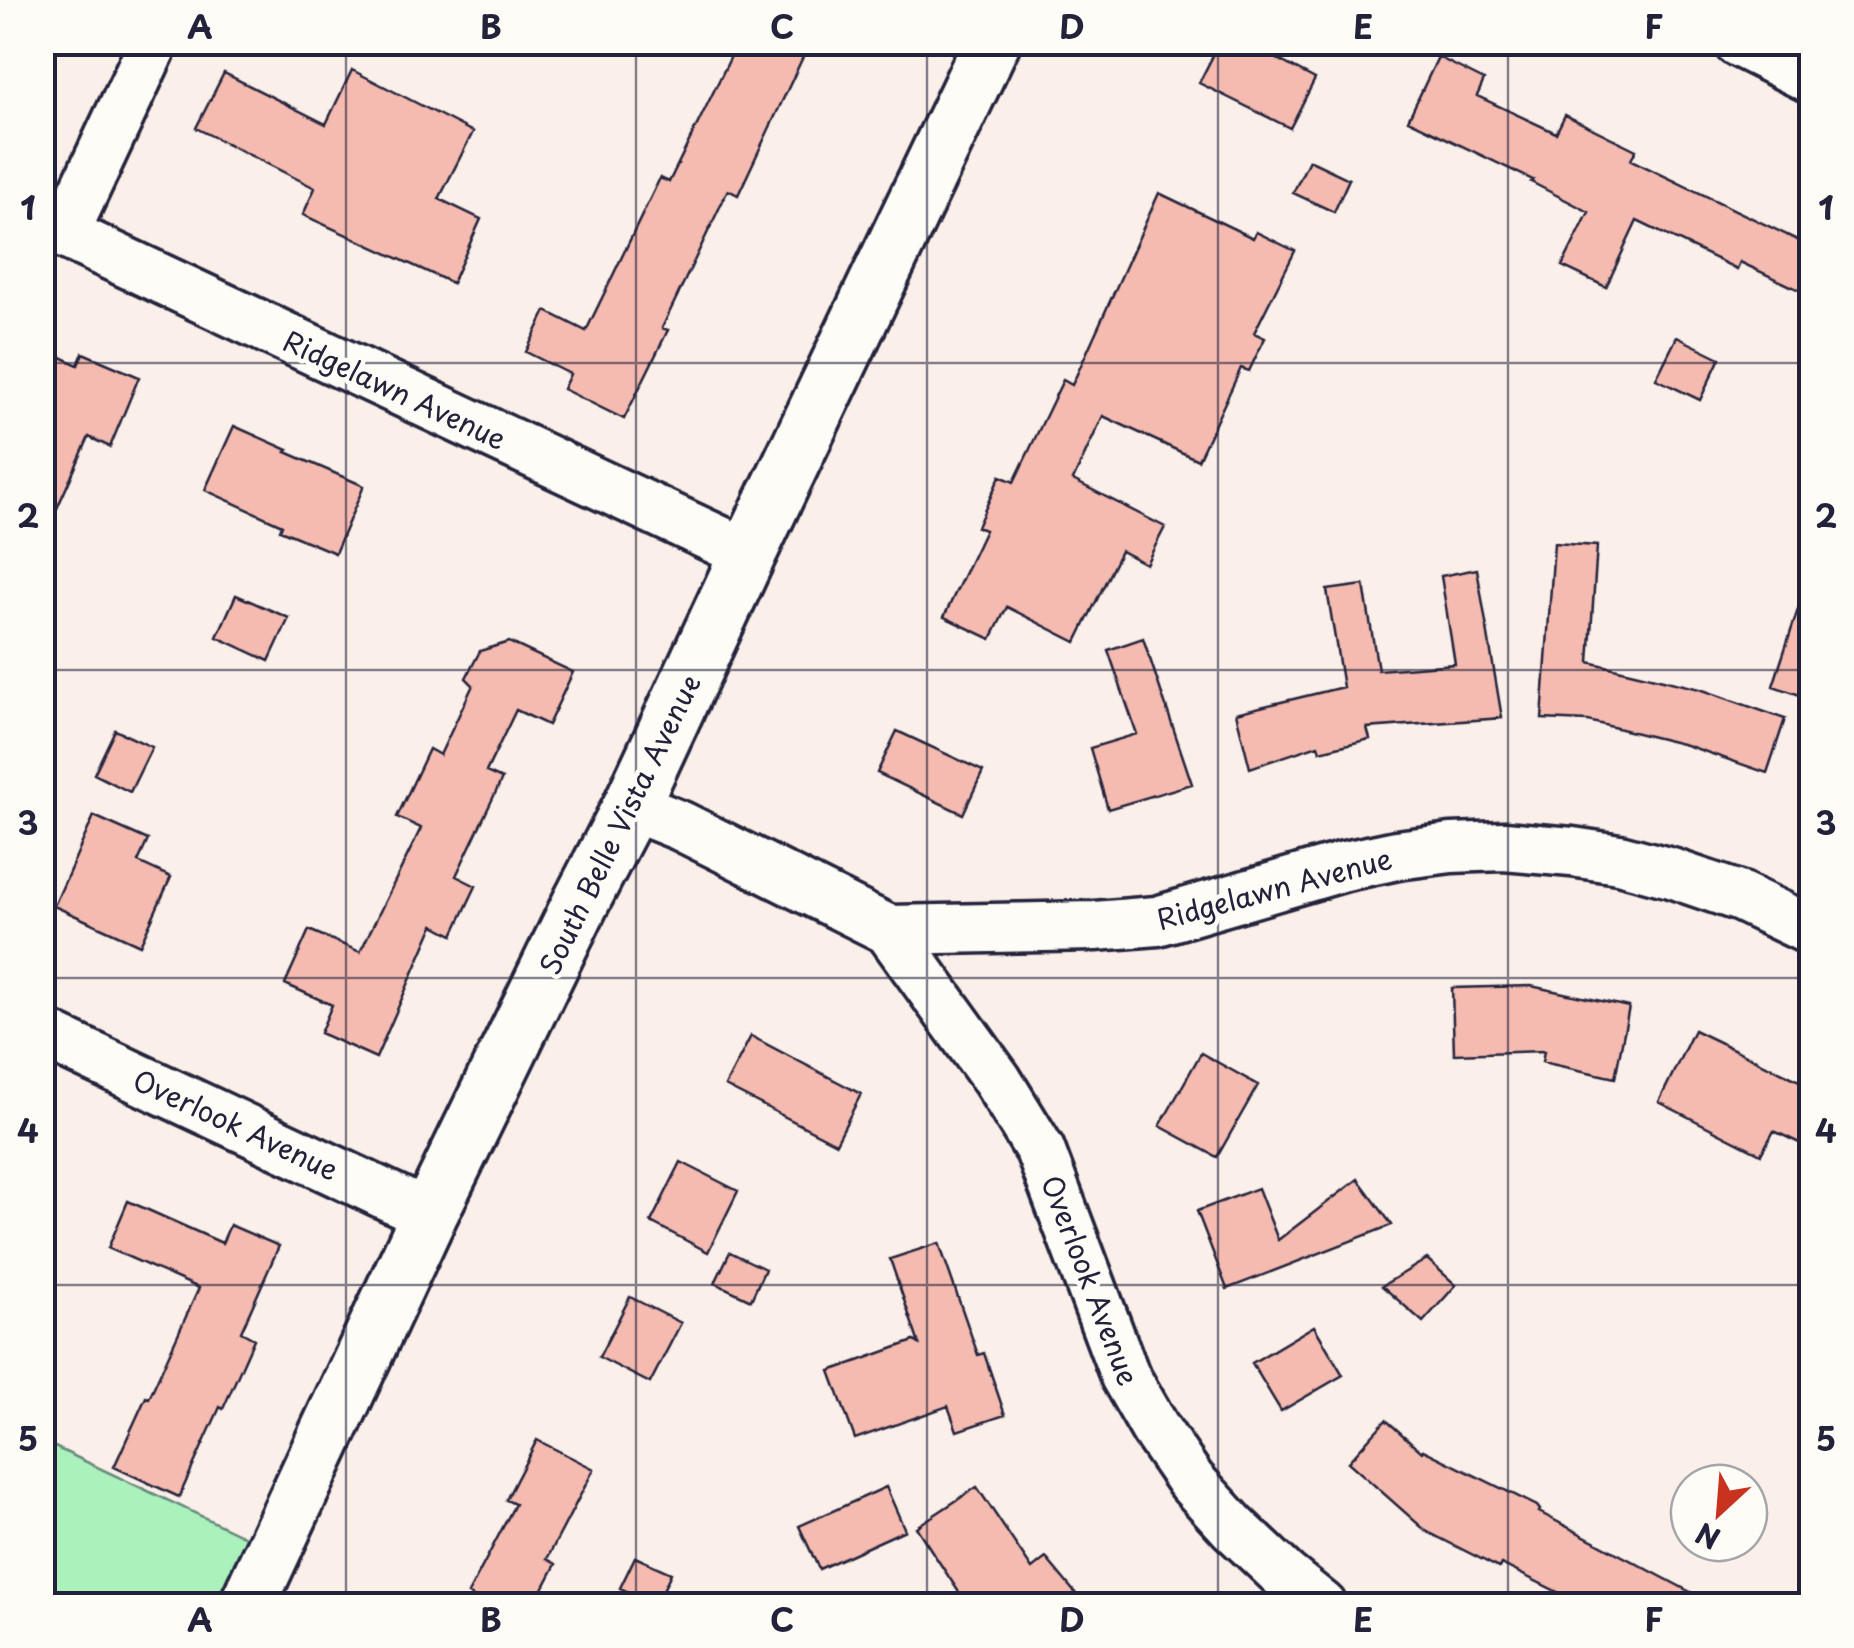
<svg xmlns="http://www.w3.org/2000/svg" width="1854" height="1648" font-family="'Playpen Sans',sans-serif">
<style>
.green{fill:#abf1bc;stroke:#668a7c;stroke-width:2.5}
.building{fill:#f5bbb0;stroke:#22223b;stroke-width:2.5}
.lines{fill:none;stroke-linecap:round;stroke-linejoin:round}
.minor-casing{stroke:#22223b;stroke-width:55}
.tertiary-casing{stroke:#22223b;stroke-width:62}
.minor{stroke:#fdfcf7;stroke-width:48}
.tertiary{stroke:#fdfcf7;stroke-width:55}
.grid{fill:none;stroke:#22223b;stroke-width:2.5;stroke-opacity:0.55}
.labels{text-anchor:middle;dominant-baseline:central;stroke-width:9;stroke-linejoin:round;paint-order:stroke}
.street-label{font-size:28px;fill:#22223b;stroke:#fdfcf7}
.neatline{fill:none;stroke:#22223b;stroke-width:4}
.grid-label{font-size:32px;text-anchor:middle;font-weight:bold;fill:#22223b}
</style>
<rect width="100%" height="100%" fill="#fbefe9"/>
<filter id="ink" filterUnits="userSpaceOnUse"><feTurbulence type="fractalNoise" baseFrequency=".01" numOctaves="2"/><feDisplacementMap in="SourceGraphic" scale="20" xChannelSelector="R" yChannelSelector="G"/><feConvolveMatrix kernelMatrix="1 2 1 2 8 2 1 2 1" color-interpolation-filters="sRGB"/></filter>
<g filter="url(#ink)">
<!-- green -->
<path class="green" d="M 42,1441 L 273,1550 L 247,1605 L 43,1605 Z"/>
<!-- building -->
<path class="building" d="M 738,42 L 810,42 L 738,195 L 728,190 L 662,328 L 668,330 L 624,419 L 563,389 L 570,374 L 526,352 L 546,311 L 586,331 L 660,178 L 669,182 Z
M 1220,42 L 1245,42 L 1315,79 L 1290,128 L 1199,83 Z
M 1438,57 L 1484,80 L 1477,96 L 1556,133 L 1565,115 L 1636,150 L 1631,160 L 1812,247 L 1812,296 L 1740,262 L 1737,269 L 1637,221 L 1606,287 L 1562,266 L 1589,212 L 1531,182 L 1533,180 L 1408,120 Z
M 352,70 L 473,132 L 439,199 L 481,219 L 452,283 L 303,215 L 315,188 L 196,128 L 224,73 L 326,124 Z
M 1309,160 L 1349,179 L 1334,212 L 1293,193 Z
M 1159,193 L 1253,238 L 1256,232 L 1295,251 L 1254,333 L 1265,338 L 1249,371 L 1241,368 L 1198,460 L 1103,416 L 1073,480 L 1165,527 L 1146,564 L 1121,551 L 1076,642 L 1007,607 L 991,639 L 944,617 L 985,530 L 977,527 L 1000,476 L 1014,482 L 1063,380 L 1072,385 Z
M 1677,337 L 1720,358 L 1700,400 L 1656,379 Z
M 42,348 L 78,365 L 83,353 L 139,377 L 110,447 L 89,437 L 42,542 Z
M 234,426 L 288,450 L 286,452 L 364,486 L 335,553 L 280,530 L 282,525 L 205,490 Z
M 1554,543 L 1597,546 L 1589,662 L 1700,689 L 1785,719 L 1767,773 L 1686,745 L 1588,721 L 1542,719 Z
M 1477,569 L 1502,718 L 1367,728 L 1370,739 L 1320,751 L 1318,745 L 1250,768 L 1236,713 L 1343,687 L 1327,590 L 1364,585 L 1378,670 L 1455,664 L 1441,576 Z
M 1804,591 L 1812,592 L 1812,699 L 1773,686 Z
M 236,595 L 289,618 L 269,661 L 217,637 Z
M 1143,638 L 1192,784 L 1108,809 L 1090,748 L 1137,734 L 1108,650 Z
M 509,642 L 573,672 L 548,725 L 516,710 L 486,772 L 502,779 L 456,876 L 476,886 L 453,935 L 434,925 L 376,1058 L 320,1033 L 332,1005 L 285,984 L 309,930 L 360,952 L 421,828 L 397,817 L 429,749 L 440,755 L 473,685 L 466,678 L 480,651 Z
M 115,730 L 152,747 L 130,792 L 94,774 Z
M 897,731 L 983,771 L 963,814 L 877,773 Z
M 94,816 L 148,840 L 138,862 L 171,877 L 140,945 L 54,906 Z
M 1531,986 L 1629,1007 L 1615,1078 L 1542,1062 L 1544,1051 L 1454,1054 L 1452,988 Z
M 1694,1030 L 1812,1087 L 1812,1149 L 1774,1131 L 1761,1154 L 1659,1102 Z
M 751,1036 L 861,1094 L 836,1143 L 725,1086 Z
M 1201,1053 L 1258,1085 L 1217,1157 L 1160,1126 Z
M 681,1162 L 738,1191 L 708,1252 L 651,1222 Z
M 1358,1179 L 1392,1225 L 1227,1289 L 1197,1211 L 1258,1188 L 1278,1240 Z
M 128,1201 L 222,1243 L 230,1225 L 279,1246 L 241,1332 L 254,1339 L 223,1409 L 220,1407 L 179,1497 L 114,1467 L 146,1397 L 149,1398 L 199,1288 L 108,1248 Z
M 939,1243 L 978,1355 L 984,1353 L 1005,1415 L 957,1431 L 948,1406 L 855,1439 L 830,1371 L 914,1341 L 919,1344 L 890,1259 Z
M 730,1252 L 765,1269 L 751,1300 L 715,1283 Z
M 1427,1259 L 1456,1285 L 1423,1322 L 1382,1286 Z
M 630,1297 L 681,1323 L 650,1383 L 599,1357 Z
M 1314,1326 L 1343,1375 L 1281,1411 L 1252,1363 Z
M 1386,1420 L 1422,1452 L 1423,1450 L 1537,1506 L 1540,1510 L 1539,1512 L 1717,1606 L 1586,1606 L 1501,1564 L 1499,1568 L 1426,1531 L 1348,1462 Z
M 537,1440 L 594,1469 L 547,1559 L 556,1564 L 534,1606 L 490,1606 L 468,1594 L 515,1504 L 506,1500 Z
M 886,1487 L 905,1530 L 819,1569 L 799,1526 Z
M 977,1487 L 1032,1569 L 1046,1558 L 1086,1606 L 968,1606 L 916,1527 Z
M 635,1557 L 671,1573 L 656,1605 L 620,1588 Z"/>
<g class="lines">
<!-- minor casing -->
<g class="minor-casing">
<path id="minor" d="M 1738,42 L 1812,79
M 42,223 L 748,554
M 64,234 L 154,42
M 631,806 L 681,826 L 889,930 L 1095,926 L 1157,921 L 1345,866 L 1397,855 L 1451,848 L 1504,846 L 1572,852 L 1619,859 L 1671,873 L 1741,897 L 1812,931
M 889,930 L 997,1080 L 1040,1150 L 1125,1376 L 1156,1430 L 1191,1481 L 1233,1527 L 1285,1576 L 1322,1606
M 42,1033 L 429,1215"/>
</g>
<!-- tertiary casing -->
<g class="tertiary-casing">
<path id="tertiary" d="M 247,1606 L 429,1215 L 580,904 L 631,806 L 748,554 L 992,42"/>
</g>
<!-- minor -->
<use href="#minor" class="minor"/>
<!-- tertiary -->
<use href="#tertiary" class="tertiary"/>
</g>
</g>
<!-- grid -->
<path class="grid" d="M 346,42 L 346,1606M 636,42 L 636,1606M 927,42 L 927,1606M 1218,42 L 1218,1606M 1508,42 L 1508,1606M 42,363 L 1812,363M 42,670 L 1812,670M 42,978 L 1812,978M 42,1285 L 1812,1285"/>
<g class="labels">
<!-- street labels -->
<g class="street-label">
<text transform="translate(395 389) rotate(25)">Ridgelawn Avenue</text>
<text transform="translate(619 824) rotate(-64)">South Belle Vista Avenue</text>
<text transform="translate(1274 888) rotate(-15)">Ridgelawn Avenue</text>
<text transform="translate(236 1124) rotate(25)">Overlook Avenue</text>
<text transform="translate(1091 1280) rotate(69)">Overlook Avenue</text>
</g>
</g>
<!-- margin -->
<rect width="1854" height="1648" fill="none" stroke="#fdfcf7" stroke-width="110"/>
<!-- north arrow -->
<g transform="translate(1719 1513) rotate(206)"><circle r="48" fill="#fdfcf7" stroke="#a5a5ac" stroke-width="2.5"/>
<path d="M0-8L18 38L0 25L-18 38Z" fill="#c8321e"/>
<text y="-15" font-size="28" font-weight="bold" text-anchor="middle" fill="#22223b">N</text>
</g>
<rect x="55" y="55" width="1744" height="1538" class="neatline"/>
<g class="grid-label">
<text x="200" y="39">A</text>
<text x="491" y="39">B</text>
<text x="782" y="39">C</text>
<text x="1072" y="39">D</text>
<text x="1363" y="39">E</text>
<text x="1654" y="39">F</text>
<text x="28" y="220">1</text>
<text x="1826" y="220">1</text>
<text x="28" y="528">2</text>
<text x="1826" y="528">2</text>
<text x="28" y="835">3</text>
<text x="1826" y="835">3</text>
<text x="28" y="1143">4</text>
<text x="1826" y="1143">4</text>
<text x="28" y="1451">5</text>
<text x="1826" y="1451">5</text>
<text x="200" y="1632">A</text>
<text x="491" y="1632">B</text>
<text x="782" y="1632">C</text>
<text x="1072" y="1632">D</text>
<text x="1363" y="1632">E</text>
<text x="1654" y="1632">F</text>
</g>
</svg>
